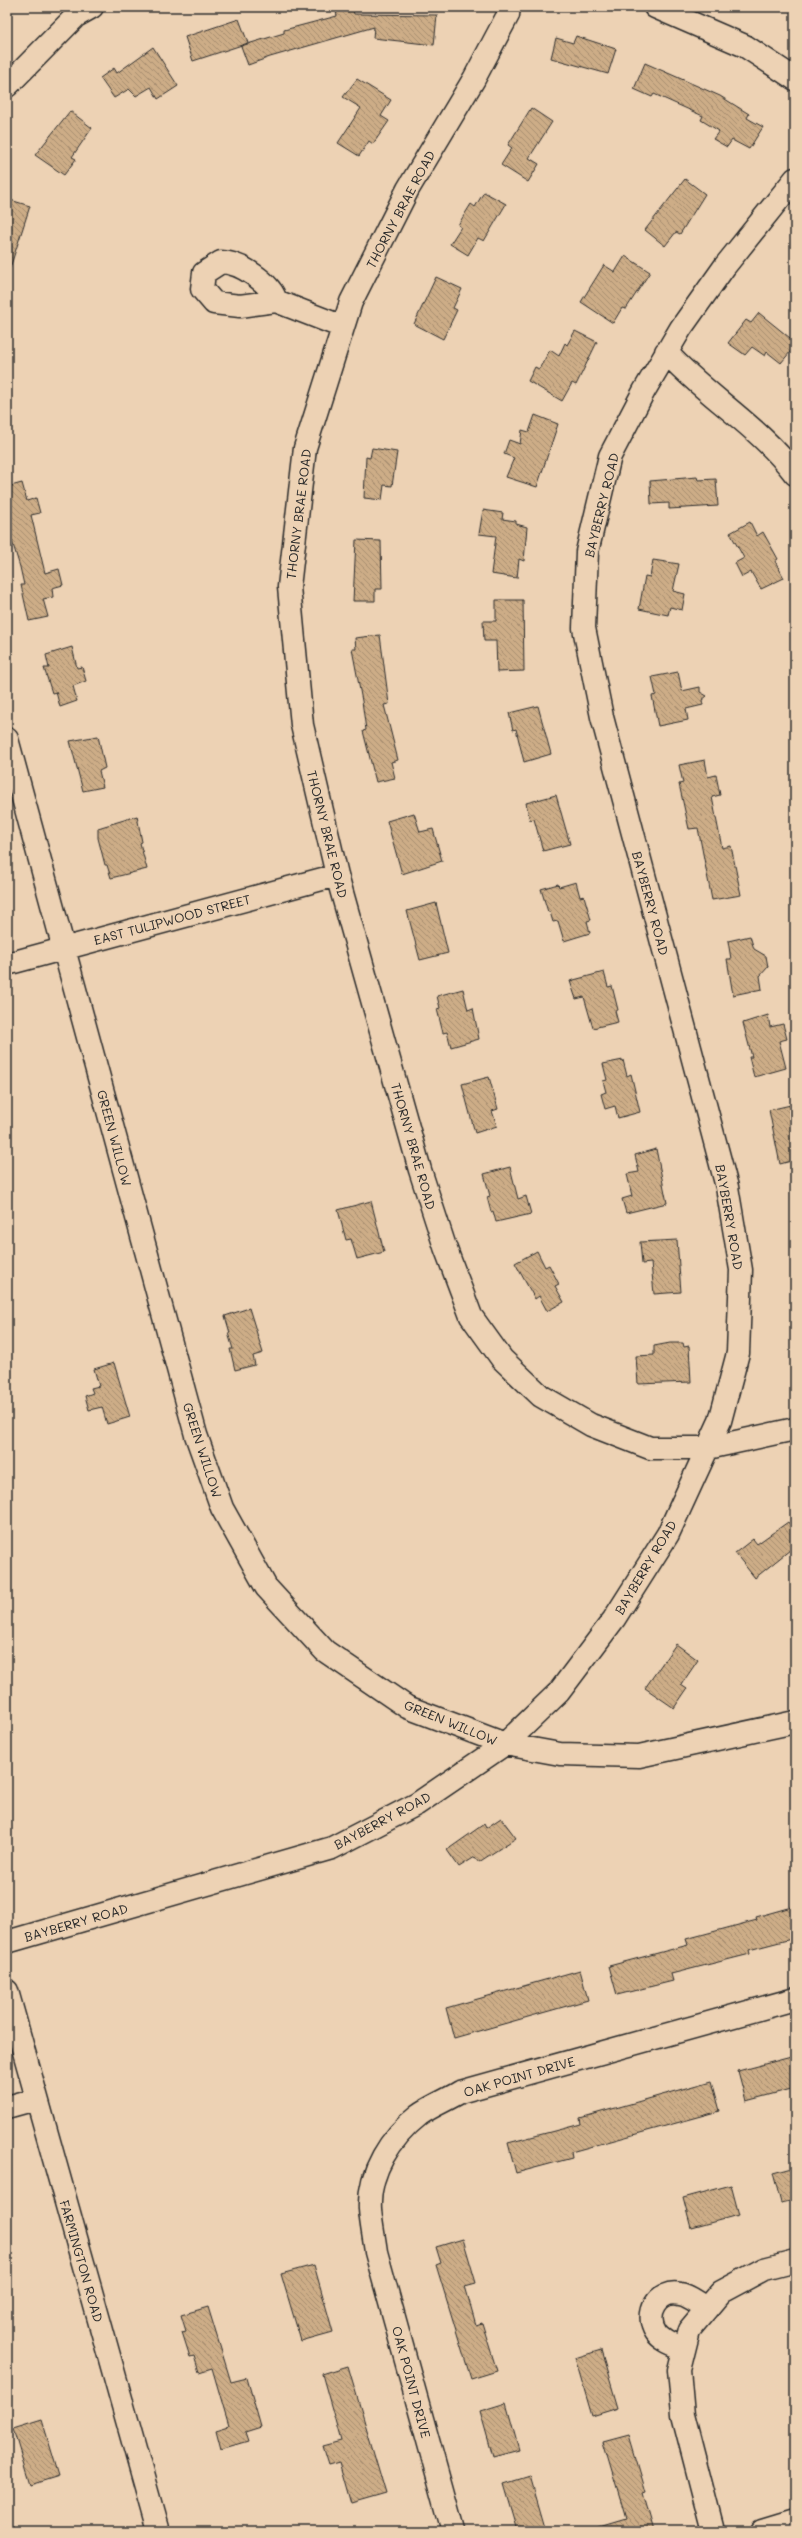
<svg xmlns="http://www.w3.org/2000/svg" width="802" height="2538" font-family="Mali,sans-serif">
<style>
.building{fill:url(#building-back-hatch);stroke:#2b2b2b}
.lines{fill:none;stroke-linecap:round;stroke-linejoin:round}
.minor-casing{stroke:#2b2b2b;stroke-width:25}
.minor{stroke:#edd2b4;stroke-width:22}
.labels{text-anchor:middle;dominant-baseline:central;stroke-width:3.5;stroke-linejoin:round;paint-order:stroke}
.street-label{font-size:13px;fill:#2b2b2b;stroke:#edd2b4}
</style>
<defs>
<pattern id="building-back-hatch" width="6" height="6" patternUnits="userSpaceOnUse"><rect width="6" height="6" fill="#cdad87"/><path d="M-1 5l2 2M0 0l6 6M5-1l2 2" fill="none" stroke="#a78d6f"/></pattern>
</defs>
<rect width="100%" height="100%" fill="#edd2b4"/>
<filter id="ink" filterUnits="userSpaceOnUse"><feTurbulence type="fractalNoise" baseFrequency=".025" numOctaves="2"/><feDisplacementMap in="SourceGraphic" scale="8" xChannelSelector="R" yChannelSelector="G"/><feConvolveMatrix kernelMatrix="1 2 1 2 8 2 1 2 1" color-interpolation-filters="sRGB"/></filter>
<g filter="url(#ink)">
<!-- building -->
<path class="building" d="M 335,7 L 352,7 L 354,14 L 437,15 L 434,45 L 373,38 L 374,27 L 270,57 L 248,65 L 241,46 L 284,33 L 284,30 L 337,16 Z
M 239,19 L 248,43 L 193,61 L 185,37 Z
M 576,36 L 616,49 L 608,74 L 551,58 L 556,38 L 573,43 Z
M 153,47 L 178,86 L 158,99 L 151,87 L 136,96 L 129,89 L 114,98 L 100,78 L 114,68 L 117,73 Z
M 645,63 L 720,96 L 749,114 L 747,118 L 763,127 L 749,149 L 732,140 L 727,147 L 713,139 L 719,131 L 701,120 L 703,116 L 654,94 L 652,97 L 634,89 Z
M 357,79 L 391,100 L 381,116 L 389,121 L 373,144 L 369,141 L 359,156 L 338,143 L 361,108 L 343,97 Z
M 531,108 L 552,122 L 529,158 L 539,164 L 528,182 L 501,165 L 512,148 L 508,145 Z
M 70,111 L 92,128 L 72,157 L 76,159 L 64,175 L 35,155 Z
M 685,179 L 705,194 L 680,234 L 676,232 L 665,246 L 645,230 Z
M 484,192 L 506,204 L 484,241 L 478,238 L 468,255 L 450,244 L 461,227 L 458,225 L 471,204 L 475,207 Z
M 7,199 L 30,206 L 10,268 L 7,268 Z
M 625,256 L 650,272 L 626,309 L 622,308 L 613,323 L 581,302 L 604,265 L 615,272 Z
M 436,277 L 462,289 L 453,308 L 457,310 L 443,339 L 414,324 Z
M 759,313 L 795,342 L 795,346 L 781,363 L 767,352 L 765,356 L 752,347 L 745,355 L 728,343 L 746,320 L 751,323 Z
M 575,331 L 597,342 L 576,385 L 572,383 L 562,401 L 528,381 L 535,367 L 539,369 L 550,350 L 559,356 L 565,343 L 567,345 Z
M 535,415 L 558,424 L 537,487 L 506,477 L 514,458 L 504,454 L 509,440 L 520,444 L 522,430 L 529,432 Z
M 372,448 L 397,452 L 392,486 L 384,485 L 382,500 L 364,498 L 366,457 L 370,458 Z
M 697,477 L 698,480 L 716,479 L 718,506 L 669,509 L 669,503 L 651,504 L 650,481 Z
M 22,483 L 27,501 L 36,498 L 40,513 L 31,515 L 45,573 L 59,569 L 63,585 L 52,588 L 53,597 L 43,599 L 48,617 L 29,621 L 21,585 L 24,585 L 20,567 L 8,528 L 12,527 L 9,518 L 7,519 L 7,487 Z
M 483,510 L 503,513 L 502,519 L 516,521 L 516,524 L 527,527 L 524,561 L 519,559 L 517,578 L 491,574 L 496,536 L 479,534 Z
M 750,522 L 757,536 L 763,532 L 778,559 L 775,561 L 784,578 L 761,589 L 751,572 L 742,577 L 735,563 L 744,558 L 730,533 Z
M 356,540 L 381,541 L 382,589 L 375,589 L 375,601 L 353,601 Z
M 653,560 L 679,564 L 673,591 L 685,594 L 682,610 L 670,607 L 668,615 L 639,609 L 645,576 L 650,577 Z
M 496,600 L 523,600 L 524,671 L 497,672 L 496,641 L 484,641 L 483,621 L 496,621 Z
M 380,635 L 389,704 L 384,705 L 398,760 L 391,762 L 395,778 L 376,782 L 363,731 L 366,730 L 362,701 L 352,649 L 356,649 L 355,638 Z
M 72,647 L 77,668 L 82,667 L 86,681 L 73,686 L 77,701 L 60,707 L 56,692 L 52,693 L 44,668 L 49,668 L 46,655 Z
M 678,672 L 682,691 L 700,687 L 700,692 L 707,696 L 702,700 L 703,705 L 686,709 L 688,720 L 658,726 L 652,696 L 656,695 L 652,677 Z
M 538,706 L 551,754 L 524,762 L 516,729 L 513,730 L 509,713 Z
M 98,736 L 105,768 L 99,771 L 103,787 L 83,791 L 70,741 Z
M 705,760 L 708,777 L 716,775 L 720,795 L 712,797 L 722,848 L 731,846 L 741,895 L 712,900 L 698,828 L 689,829 L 679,784 L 683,783 L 679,765 Z
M 556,795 L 570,844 L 543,851 L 534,819 L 530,820 L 526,803 Z
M 414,813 L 420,832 L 433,829 L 442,861 L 402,874 L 387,821 Z
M 137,816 L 142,842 L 140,843 L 147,869 L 111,878 L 107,865 L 105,865 L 98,838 L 98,828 Z
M 576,882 L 580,897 L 584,896 L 591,920 L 587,921 L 590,933 L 564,941 L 558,921 L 553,922 L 550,912 L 548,912 L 541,889 L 558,884 L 559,887 Z
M 436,903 L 448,953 L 420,960 L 407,911 Z
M 750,936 L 754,949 L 766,956 L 768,967 L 760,976 L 762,989 L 733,995 L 727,959 L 731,959 L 728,941 Z
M 604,972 L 608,987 L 612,986 L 618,1010 L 615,1011 L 618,1022 L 593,1028 L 584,997 L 576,999 L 570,981 Z
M 463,989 L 468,1010 L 473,1008 L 479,1039 L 451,1047 L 447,1032 L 443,1033 L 437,1009 L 440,1008 L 437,996 Z
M 768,1015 L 770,1027 L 783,1024 L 787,1039 L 779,1041 L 786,1068 L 754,1077 L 749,1057 L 752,1057 L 743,1023 Z
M 623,1060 L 627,1076 L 631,1074 L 640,1112 L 618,1118 L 615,1106 L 605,1109 L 601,1094 L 606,1092 L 603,1081 L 607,1080 L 603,1064 Z
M 489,1077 L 498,1109 L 492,1111 L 497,1126 L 475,1133 L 462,1084 Z
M 795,1104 L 795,1160 L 780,1164 L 769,1110 Z
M 656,1149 L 667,1203 L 626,1213 L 622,1199 L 632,1196 L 627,1174 L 639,1172 L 635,1155 Z
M 510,1167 L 518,1199 L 526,1196 L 531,1214 L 496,1222 L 493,1211 L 491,1212 L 487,1197 L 490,1196 L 484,1174 Z
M 371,1201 L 384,1252 L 357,1259 L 351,1239 L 346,1240 L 338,1210 Z
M 677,1240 L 681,1292 L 654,1294 L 651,1263 L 642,1264 L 640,1242 Z
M 537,1251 L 545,1267 L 549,1265 L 559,1284 L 555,1286 L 564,1302 L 547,1311 L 539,1296 L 535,1299 L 515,1263 Z
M 249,1308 L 263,1353 L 253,1356 L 255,1365 L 235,1370 L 230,1349 L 233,1349 L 228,1333 L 230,1333 L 225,1316 Z
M 670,1343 L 683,1343 L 684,1347 L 689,1346 L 691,1382 L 638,1384 L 636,1356 L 654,1355 L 654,1346 Z
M 114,1363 L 130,1417 L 107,1424 L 102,1407 L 89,1410 L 85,1396 L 93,1393 L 91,1388 L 99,1386 L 94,1369 Z
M 788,1522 L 795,1531 L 795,1546 L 755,1578 L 735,1553 L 753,1539 L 757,1544 Z
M 676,1644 L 698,1660 L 681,1685 L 687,1689 L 674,1708 L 645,1688 Z
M 501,1818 L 516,1838 L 479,1862 L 475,1857 L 459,1867 L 447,1850 L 484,1824 L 486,1828 Z
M 795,1906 L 795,1938 L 749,1950 L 750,1954 L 671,1974 L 673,1981 L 617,1995 L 609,1966 L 688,1945 L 686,1939 L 757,1920 L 756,1917 Z
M 580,1970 L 588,2000 L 454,2038 L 446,2008 Z
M 795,2056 L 795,2088 L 746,2101 L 738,2071 Z
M 712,2081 L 720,2111 L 571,2152 L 572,2158 L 516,2173 L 508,2143 L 581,2124 L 580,2118 Z
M 795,2167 L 795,2200 L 781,2203 L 773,2173 Z
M 731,2185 L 739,2215 L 691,2228 L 683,2198 Z
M 463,2239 L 476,2283 L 465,2286 L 476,2325 L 482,2323 L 497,2371 L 471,2379 L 436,2265 L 441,2263 L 436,2247 Z
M 314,2265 L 333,2332 L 301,2341 L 281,2274 Z
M 208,2307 L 231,2382 L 247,2378 L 261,2427 L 245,2432 L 248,2441 L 221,2449 L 216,2430 L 229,2426 L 212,2368 L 199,2372 L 194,2356 L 190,2357 L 182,2332 L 186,2331 L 181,2315 Z
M 601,2350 L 618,2408 L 592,2416 L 575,2358 Z
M 348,2366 L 386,2494 L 351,2504 L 339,2462 L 328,2465 L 322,2446 L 341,2441 L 322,2374 Z
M 506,2403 L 519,2450 L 493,2457 L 480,2411 Z
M 42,2420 L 59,2476 L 30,2485 L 13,2429 Z
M 629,2435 L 646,2492 L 643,2493 L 654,2531 L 599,2531 L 599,2527 L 626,2519 L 603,2442 Z
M 530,2476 L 546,2531 L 518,2531 L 504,2484 Z"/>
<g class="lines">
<!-- minor casing -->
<g class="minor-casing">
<path id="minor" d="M 509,7 L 508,15 L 474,79 L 408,189 L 351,302 L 305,448 L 289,587 L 302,725 L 337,875 L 420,1170 L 445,1247 L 471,1316 L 502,1359 L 541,1396 L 591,1425 L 650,1448 L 708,1448 L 795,1429
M 655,7 L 745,46 L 795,79
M 7,86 L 76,16 L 92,7
M 276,301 C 271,283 240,262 221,262 L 204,273 L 202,289 L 214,303 L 240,306 L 276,301 L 343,327
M 666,352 C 706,396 759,426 795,474
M 7,739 L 196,1435 L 222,1508 L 266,1587 L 325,1651 L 407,1707 L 505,1744 L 560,1754 L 639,1756 L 795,1722
M 7,964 L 337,875
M 7,1942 L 332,1848 L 417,1804 L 505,1744 L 559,1692 L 614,1619 L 668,1534 L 720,1421 L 738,1353 L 741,1270 L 727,1187 L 602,717 L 584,628 L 587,552 L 610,456 L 644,391 L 681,328 L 725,266 L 795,179
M 7,1991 L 158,2531
M 7,2107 L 36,2099
M 684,2349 C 675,2345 662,2341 656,2332 C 644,2314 658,2289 680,2294 C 689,2295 699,2304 707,2308
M 453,2531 L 376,2252 C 374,2237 371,2223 370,2209 C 368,2172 391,2137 419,2115 C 431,2106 447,2100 460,2092 L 795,1999
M 713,2531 L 683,2415 L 679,2370 L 689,2330 L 721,2292 L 764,2269 L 795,2261
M 762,2531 L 795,2521"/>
</g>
<!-- minor -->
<use href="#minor" class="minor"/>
</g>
</g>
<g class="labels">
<!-- street labels -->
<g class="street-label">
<text transform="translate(400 209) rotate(-62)">THORNY BRAE ROAD</text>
<text transform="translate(601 505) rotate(-76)">BAYBERRY ROAD</text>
<text transform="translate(298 514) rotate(-83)">THORNY BRAE ROAD</text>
<text transform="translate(328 834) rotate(76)">THORNY BRAE ROAD</text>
<text transform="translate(651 903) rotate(75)">BAYBERRY ROAD</text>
<text transform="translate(172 919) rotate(-15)">EAST TULIPWOOD STREET</text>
<text transform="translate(115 1138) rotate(75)">GREEN WILLOW</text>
<text transform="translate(414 1146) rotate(74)">THORNY BRAE ROAD</text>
<text transform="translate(730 1217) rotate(80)">BAYBERRY ROAD</text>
<text transform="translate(203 1450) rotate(72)">GREEN WILLOW</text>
<text transform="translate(645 1567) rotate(-59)">BAYBERRY ROAD</text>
<text transform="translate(451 1722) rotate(22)">GREEN WILLOW</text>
<text transform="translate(382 1820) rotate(-28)">BAYBERRY ROAD</text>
<text transform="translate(76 1922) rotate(-16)">BAYBERRY ROAD</text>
<text transform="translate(519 2076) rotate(-16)">OAK POINT DRIVE</text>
<text transform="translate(82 2261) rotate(74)">FARMINGTON ROAD</text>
<text transform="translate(412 2382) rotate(75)">OAK POINT DRIVE</text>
</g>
</g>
<!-- margin -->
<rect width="802" height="2538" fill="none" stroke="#edd2b4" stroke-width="24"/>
<rect x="12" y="12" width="778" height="2514" fill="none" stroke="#2b2b2b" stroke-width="1.5" filter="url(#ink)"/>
</svg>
